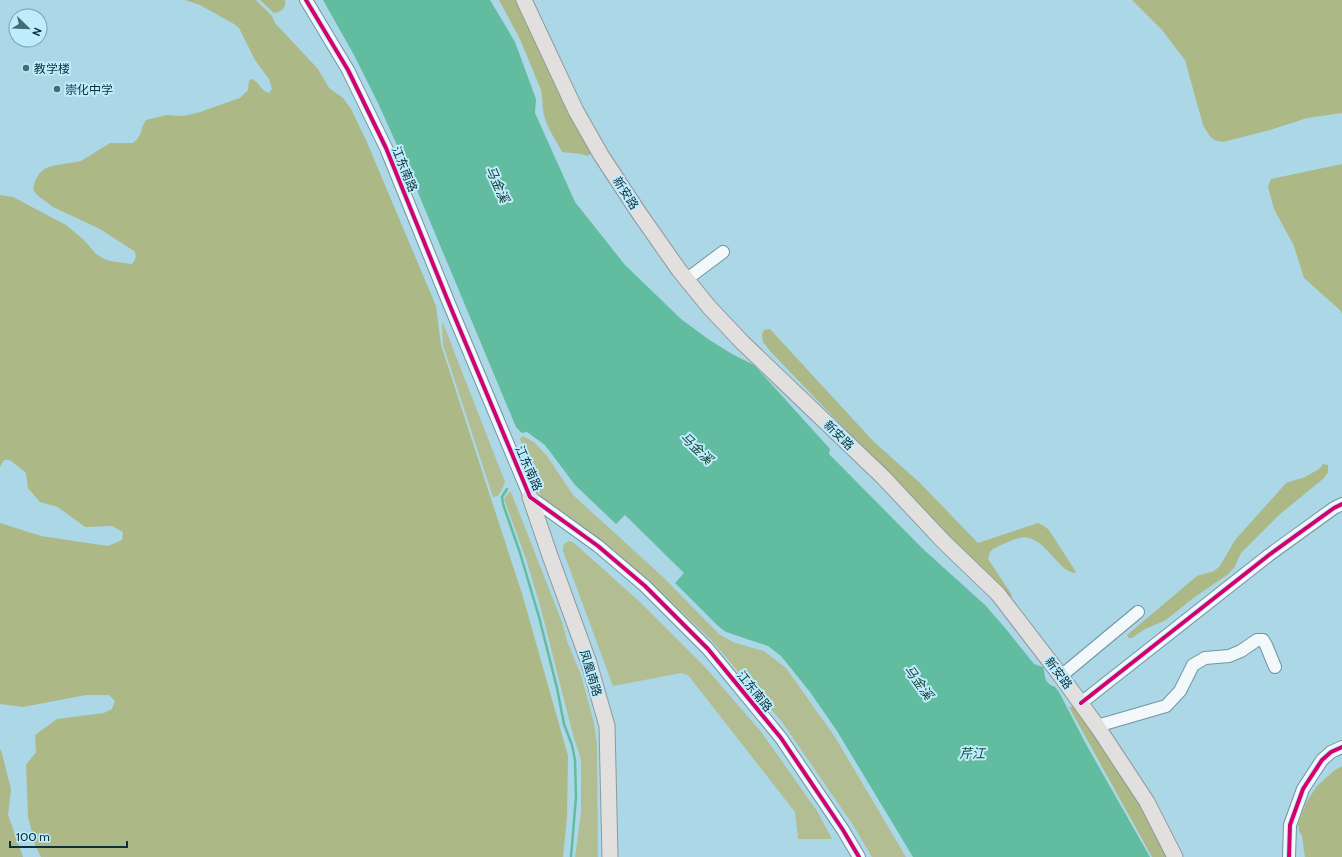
<svg xmlns="http://www.w3.org/2000/svg" width="1342" height="857" font-family="Cabin,'Noto Sans SC',sans-serif">
<style>
.green{fill:#b2be92}
.forest{fill:#acb885}
.water{fill:#62bc9f}
.lines{fill:none;stroke-linecap:round;stroke-linejoin:round}
.stream{stroke:#62bc9f;stroke-width:2.5}
.minor-casing{stroke:#7195a1;stroke-width:14}
.major-casing{stroke:#90989a;stroke-width:17}
.minor{stroke:#f3f9fb;stroke-width:12}
.major{stroke:#e2e0df;stroke-width:15}
.cycleway-casing{stroke:#beecfc;stroke-width:6}
.cycleway{stroke:#d6006c;stroke-width:4}
.poi-dot{fill:#446a76;stroke:#beecfc;stroke-width:1.5}
.labels{text-anchor:middle;dominant-baseline:central;stroke-width:4;stroke-linejoin:round;paint-order:stroke}
.poi-label{font-size:12px;fill:#0c2f39;stroke:#beecfc;text-anchor:start}
.street-label{font-size:12px;fill:#0c2f39;stroke:#beecfc}
.water-label{font-size:13px;font-style:italic;fill:#113f2c;stroke:#beecfc}
</style>
<rect width="100%" height="100%" fill="#acd7e6"/>
<!-- green -->
<path class="green" d="M 442,323 L 443,323 L 505,482 L 502,489 L 498,496 L 493,497 L 443,345 Z
M 523,436 L 534,442 L 547,456 L 573,495 L 663,577 L 720,635 L 735,643 L 764,651 L 786,668 L 835,737 L 906,857 L 872,857 L 853,825 L 782,722 L 711,640 L 658,590 L 593,534 L 541,497 L 520,439 Z
M 509,492 L 511,492 L 562,622 L 567,641 L 581,675 L 594,723 L 597,745 L 598,857 L 575,857 L 581,812 L 581,760 L 572,731 L 541,609 L 526,559 L 504,499 Z
M 569,541 L 574,543 L 640,602 L 706,668 L 762,733 L 817,811 L 832,839 L 798,839 L 795,812 L 688,675 L 681,673 L 613,686 L 563,551 C 563,545 564,543 569,541 Z"/>
<!-- forest -->
<path class="forest" d="M 185,0 L 256,0 L 272,16 L 275,23 L 318,69 L 329,88 L 343,98 L 351,109 L 366,140 L 436,306 L 441,345 L 523,597 L 568,756 L 567,817 L 563,857 L 41,857 L 35,845 L 28,817 L 26,765 L 36,752 L 35,735 L 57,719 L 104,713 L 112,709 L 115,701 L 109,695 L 86,695 L 23,707 L 0,704 L 0,523 L 41,536 L 108,546 L 122,540 L 123,532 L 112,526 L 85,527 L 58,507 L 40,502 L 28,488 L 26,473 L 10,460 L 4,460 L 0,467 L 0,195 L 13,197 L 66,225 L 84,240 L 95,253 L 102,258 L 110,261 L 132,264 C 136,259 137,256 134,251 L 100,229 L 53,207 L 37,195 L 33,189 L 35,181 L 39,174 L 44,169 L 52,166 L 81,161 L 110,143 L 133,143 C 143,136 140,128 146,120 L 167,115 L 183,116 L 197,113 L 240,98 L 248,90 L 249,80 L 252,79 C 259,82 261,91 269,93 L 272,89 L 269,79 L 255,60 L 239,28 L 234,24 L 200,5 Z
M 260,0 L 285,0 C 286,8 282,12 274,13 L 263,3 Z
M 499,0 L 515,0 L 575,126 L 590,150 L 591,154 L 587,156 C 578,152 570,154 562,152 C 556,140 547,128 544,115 C 542,107 543,98 541,90 L 520,39 Z
M 1132,0 L 1342,0 L 1342,113 L 1307,118 L 1270,130 L 1223,142 L 1214,140 L 1209,135 L 1203,125 L 1185,60 L 1162,30 Z
M 1342,164 L 1342,314 L 1341,311 L 1304,278 L 1294,246 L 1274,209 L 1268,187 L 1271,179 Z
M 770,329 L 874,442 L 920,483 L 978,543 L 1038,523 L 1044,526 L 1049,530 L 1076,572 L 1074,573 C 1067,571 1061,566 1057,561 C 1048,551 1034,533 1019,538 C 1010,541 1001,545 993,549 L 990,552 L 988,559 L 1012,595 L 1010,598 L 898,488 L 843,427 L 770,351 L 763,342 L 762,334 L 764,330 Z
M 1323,464 L 1328,465 L 1328,472 L 1324,478 L 1279,515 L 1241,553 L 1234,568 L 1227,575 L 1192,599 L 1166,620 L 1145,629 L 1132,638 L 1129,638 L 1127,635 L 1197,576 L 1214,571 L 1220,566 L 1235,540 L 1286,483 L 1305,477 L 1319,469 Z
M 1073,706 L 1075,707 L 1119,769 L 1171,857 L 1152,857 L 1069,707 Z
M 0,750 L 1,750 L 11,789 L 8,815 L 23,857 L 0,857 Z
M 1342,766 L 1342,857 L 1305,857 L 1302,836 L 1299,831 L 1298,824 L 1307,801 L 1317,786 L 1335,770 Z"/>
<!-- water -->
<path class="water" d="M 323,0 L 490,0 L 515,42 L 536,99 L 535,113 L 575,202 L 625,265 L 681,319 L 708,339 L 732,354 L 754,365 L 830,449 L 829,454 L 923,549 L 985,605 L 1006,629 L 1034,664 L 1043,667 C 1045,672 1044,679 1048,683 C 1054,688 1053,683 1059,692 L 1087,746 L 1150,857 L 913,857 L 837,731 L 810,692 L 781,656 L 768,646 L 726,632 L 718,626 L 675,583 L 684,573 L 625,515 L 616,524 L 575,485 L 545,445 L 527,432 L 522,433 L 516,427 L 414,183 L 378,103 L 354,55 Z"/>
<g class="lines">
<!-- stream -->
<path class="stream" d="M 507,489 L 502,497 L 503,504 L 520,553 L 539,617 L 557,688 L 564,724 L 572,745 L 575,760 L 576,797 L 571,857"/>
<!-- minor casing -->
<g class="minor-casing">
<path id="minor" d="M 306,0 L 348,70 L 386,148 L 448,301 L 530,497 L 598,546 L 645,586 L 708,649 L 781,738 L 843,830 L 859,857
M 687,279 L 723,252
M 1061,676 L 1138,612
M 1081,703 L 1269,555 L 1334,508 L 1342,504
M 1097,726 L 1166,706 L 1180,691 L 1193,665 L 1205,658 L 1229,656 L 1241,651 L 1257,640 L 1263,640 L 1266,645 L 1275,667
M 1289,857 L 1290,825 L 1303,789 L 1322,760 L 1331,752 L 1342,747"/>
</g>
<!-- major casing -->
<g class="major-casing">
<path id="major" d="M 524,0 L 576,111 L 601,155 L 639,213 L 679,270 L 709,307 L 742,342 L 883,477 L 944,542 L 998,594 L 1061,676 L 1097,726 L 1147,802 L 1175,857
M 530,497 L 549,553 L 589,663 L 607,726 L 610,857"/>
</g>
<!-- minor -->
<use href="#minor" class="minor"/>
<!-- major -->
<use href="#major" class="major"/>
<!-- cycleway casing -->
<g class="cycleway-casing">
<path id="cycleway" d="M 306,0 L 348,70 L 386,148 L 448,301 L 530,497 L 598,546 L 645,586 L 708,649 L 781,738 L 843,830 L 859,857
M 1081,703 L 1269,555 L 1334,508 L 1342,504
M 1289,857 L 1290,825 L 1303,789 L 1322,760 L 1331,752 L 1342,747"/>
</g>
<!-- cycleway -->
<use href="#cycleway" class="cycleway"/>
</g>
<!-- markers -->
<g class="poi-dot">
<circle cx="26" cy="68" r="4"/>
<circle cx="57" cy="89" r="4"/>
</g>
<g class="labels">
<!-- poi labels -->
<g class="poi-label">
<text x="34" y="68">教学楼</text>
<text x="65" y="89">崇化中学</text>
</g>
<!-- street labels -->
<g class="street-label">
<text transform="translate(405 169) rotate(68)">江东南路</text>
<text transform="translate(626 193) rotate(57)">新安路</text>
<text transform="translate(839 435) rotate(44)">新安路</text>
<text transform="translate(529 468) rotate(66)">江东南路</text>
<text transform="translate(591 673) rotate(73)">凤凰南路</text>
<text transform="translate(1059 673) rotate(53)">新安路</text>
<text transform="translate(755 691) rotate(51)">江东南路</text>
</g>
<!-- water labels -->
<g class="water-label">
<text transform="translate(498 184) rotate(66)">马金溪</text>
<text transform="translate(697 448) rotate(44)">马金溪</text>
<text transform="translate(919 682) rotate(54)">马金溪</text>
<text x="972" y="753">芹江</text>
</g>
</g>
<!-- north arrow -->
<g transform="translate(28 28) rotate(113)"><circle r="19" fill="#beecfc" stroke="#77a0ae"/>
<path d="M0-3L7 15L0 10L-7 15Z" fill="#446a76"/>
<text y="-6" font-size="11" font-weight="bold" text-anchor="middle" fill="#0c2f39">N</text>
</g>
<!-- scale -->
<path d="M10 841v6h117v-6" fill="none" stroke="#0c2f39" stroke-width="2"/>
<text x="16" y="841" font-size="12" fill="#0c2f39" stroke="#beecfc" stroke-width="3" paint-order="stroke">100 m</text>
</svg>
